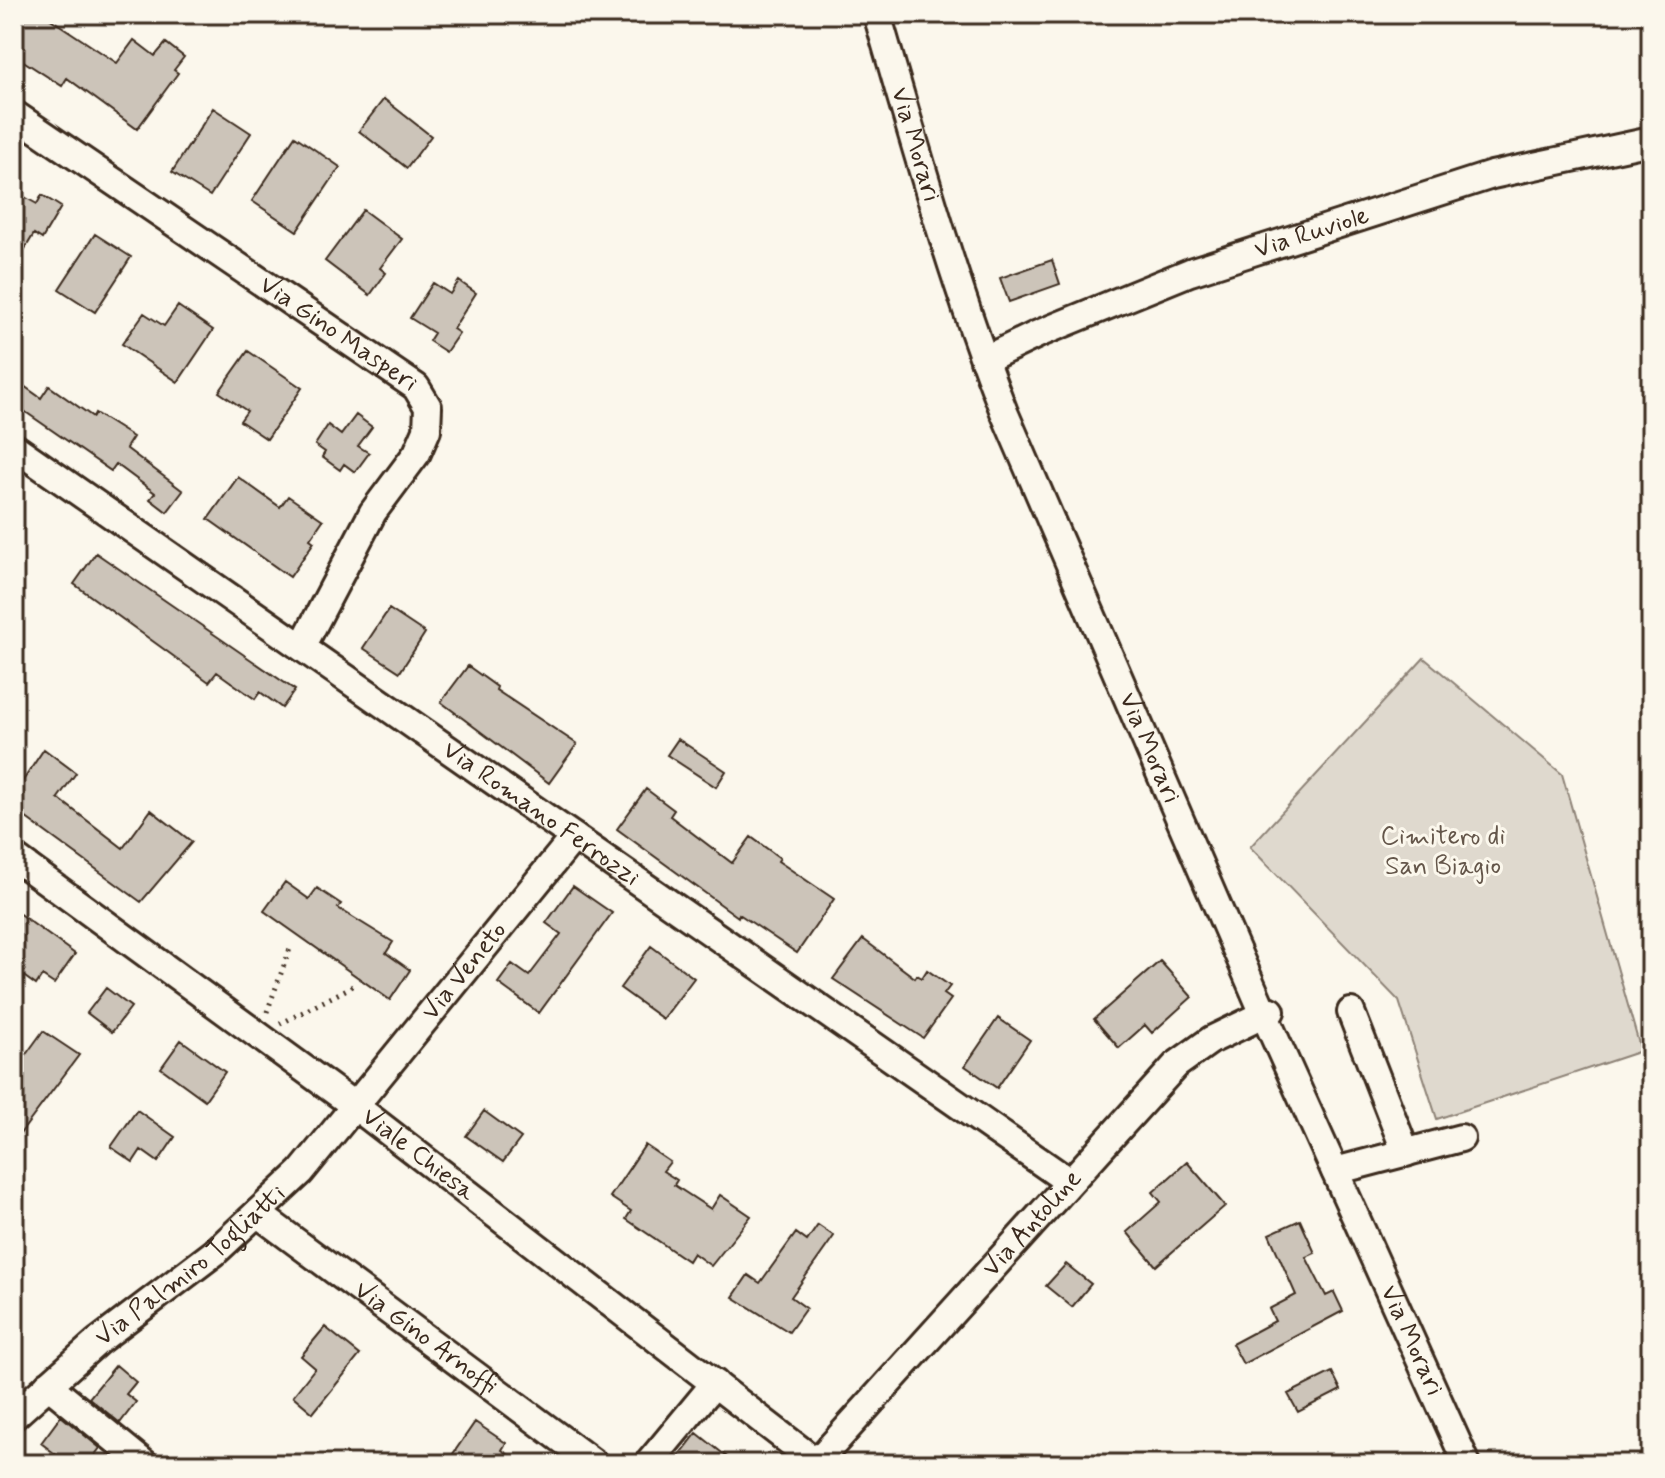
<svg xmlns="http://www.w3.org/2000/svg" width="1665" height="1478" font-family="Mynerve,sans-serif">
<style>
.green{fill:#dfd9ce;stroke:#8d8276;stroke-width:2}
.building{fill:#ccc4b9;stroke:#3b2a1e;stroke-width:2}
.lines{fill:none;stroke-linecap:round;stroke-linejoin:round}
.minor-casing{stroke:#3b2a1e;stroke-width:32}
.path{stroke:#3b2a1e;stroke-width:5;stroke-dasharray:2 6;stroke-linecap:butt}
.minor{stroke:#fbf7ec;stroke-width:26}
.labels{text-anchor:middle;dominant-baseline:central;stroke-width:6;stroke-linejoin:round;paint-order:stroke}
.street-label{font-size:26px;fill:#3b2a1e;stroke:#fbf7ec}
.park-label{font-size:26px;fill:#64564a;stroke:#fbf7ec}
</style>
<rect width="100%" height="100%" fill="#fbf7ec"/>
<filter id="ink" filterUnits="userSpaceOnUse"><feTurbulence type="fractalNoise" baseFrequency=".0125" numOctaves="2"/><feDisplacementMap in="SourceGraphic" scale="16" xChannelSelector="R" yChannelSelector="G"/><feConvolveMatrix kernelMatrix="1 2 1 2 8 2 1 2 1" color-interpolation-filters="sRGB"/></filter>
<g filter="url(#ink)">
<!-- green -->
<path class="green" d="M 1424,658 L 1562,774 L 1641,1051 L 1437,1119 L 1399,1001 L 1250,847 Z"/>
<!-- building -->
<path class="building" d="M 14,14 L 43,14 L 117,63 L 134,40 L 155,56 L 166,43 L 184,57 L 174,70 L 178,73 L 137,129 L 67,78 L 62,86 L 14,55 Z
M 384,99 L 431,136 L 407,168 L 359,131 Z
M 213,108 L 251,133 L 210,196 L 172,172 Z
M 295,136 L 340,167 L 297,231 L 252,201 Z
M 14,191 L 37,204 L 42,195 L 61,207 L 42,239 L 34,234 L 14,267 Z
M 363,210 L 402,239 L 380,268 L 386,273 L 370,295 L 325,261 Z
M 95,234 L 131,257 L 95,312 L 59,289 Z
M 1052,260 L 1060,284 L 1009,302 L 1000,278 Z
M 459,281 L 476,293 L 453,329 L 459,333 L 446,352 L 429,341 L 434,333 L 410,318 L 433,283 L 450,294 Z
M 178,306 L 213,330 L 178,382 L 122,344 L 144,313 L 164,326 Z
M 248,351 L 302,388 L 267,439 L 240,421 L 247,411 L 219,392 Z
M 14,379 L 41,398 L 49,386 L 93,417 L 95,413 L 133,437 L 126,448 L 183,491 L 167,512 L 150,499 L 155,493 L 116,464 L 111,471 L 14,404 Z
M 356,415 L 372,427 L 358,446 L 369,453 L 355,472 L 344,464 L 340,470 L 322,457 L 325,452 L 315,445 L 328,425 L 341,435 Z
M 238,477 L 280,507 L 288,496 L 323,520 L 310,539 L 314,542 L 290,577 L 208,519 Z
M 96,553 L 295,690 L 282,708 L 260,692 L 255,699 L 217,672 L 209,682 L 74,584 Z
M 389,609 L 425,633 L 400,672 L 363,648 Z
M 468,666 L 497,687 L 496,690 L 577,744 L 549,783 L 441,702 Z
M 678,739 L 726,771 L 716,787 L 667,755 Z
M 44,749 L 76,773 L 58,798 L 123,848 L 151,810 L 192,842 L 141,902 L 14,809 L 14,794 Z
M 646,789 L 674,810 L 670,816 L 732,863 L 751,837 L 780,858 L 778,861 L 834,899 L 797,953 L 739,914 L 738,917 L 617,829 Z
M 285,882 L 309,899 L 317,888 L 341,904 L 338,908 L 393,942 L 386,953 L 410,970 L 390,1000 L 264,911 Z
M 573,886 L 612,913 L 539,1013 L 498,983 L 512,964 L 529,976 L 561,934 L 546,923 Z
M 14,910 L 75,954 L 54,984 L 42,976 L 36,985 L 14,969 Z
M 863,939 L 915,978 L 917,975 L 922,978 L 927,970 L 950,986 L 944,994 L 951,999 L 923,1038 L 833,979 Z
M 651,946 L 694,978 L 663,1019 L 620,988 Z
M 1160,961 L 1192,997 L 1152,1033 L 1145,1025 L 1119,1048 L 1094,1019 Z
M 106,988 L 131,1007 L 112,1032 L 87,1013 Z
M 998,1018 L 1030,1040 L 997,1088 L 965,1066 Z
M 43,1031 L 79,1055 L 14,1142 L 14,1071 Z
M 181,1040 L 225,1072 L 205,1100 L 161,1068 Z
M 137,1110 L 175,1137 L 158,1162 L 141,1150 L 133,1162 L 111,1147 Z
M 484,1111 L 521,1138 L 503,1162 L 466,1136 Z
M 645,1145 L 670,1162 L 663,1171 L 677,1180 L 674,1185 L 711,1209 L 720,1195 L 751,1216 L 711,1266 L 693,1253 L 688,1261 L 626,1219 L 631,1211 L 610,1197 Z
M 1187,1162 L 1225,1206 L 1156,1266 L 1127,1232 L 1161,1202 L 1153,1192 Z
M 1300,1220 L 1315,1253 L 1306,1257 L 1326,1296 L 1334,1292 L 1343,1311 L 1243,1364 L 1232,1344 L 1275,1321 L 1269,1309 L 1296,1295 L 1269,1234 Z
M 818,1225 L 834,1236 L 791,1297 L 806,1308 L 789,1332 L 733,1297 L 748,1275 L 760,1283 L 796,1233 L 807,1241 Z
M 1066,1264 L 1091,1284 L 1072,1307 L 1046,1286 Z
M 325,1327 L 360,1355 L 313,1413 L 293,1396 L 315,1368 L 301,1356 Z
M 116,1365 L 136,1382 L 126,1394 L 136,1402 L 120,1423 L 89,1398 Z
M 1332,1372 L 1341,1390 L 1298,1412 L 1288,1394 Z
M 61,1416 L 100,1448 L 88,1464 L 68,1464 L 41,1443 Z
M 475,1422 L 506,1443 L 502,1450 L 522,1464 L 446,1464 Z
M 697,1433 L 736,1464 L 673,1464 Z"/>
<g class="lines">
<!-- minor casing -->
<g class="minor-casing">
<g id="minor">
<path id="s1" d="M 877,14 C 916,148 953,282 1004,412 L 1264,1014 L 1467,1464"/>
<path id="s2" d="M 14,114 L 416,387 L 428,407 L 427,430 L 417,453 L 373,512 L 302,647"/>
<path id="s3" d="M 984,360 L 1038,334 L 1190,272 L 1492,175 L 1651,141"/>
<path id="s4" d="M 14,447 L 1068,1181"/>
<path id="s5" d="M 14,857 L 355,1106 L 816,1462"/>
<path d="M 1351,1012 L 1406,1153"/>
<path d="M 1335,1171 L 1461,1138"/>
<path id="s6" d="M 257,1213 L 595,1464"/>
<path d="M 48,1385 L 145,1464"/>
<path id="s7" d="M 14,1416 L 97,1342 L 214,1253 L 301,1172 L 574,837"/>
<path d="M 648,1464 L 715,1383"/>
<path id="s8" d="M 815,1464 L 1176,1065 L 1211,1040 L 1271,1011"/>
</g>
</g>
<!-- path -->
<path class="path" d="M 267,1012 L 291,946
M 280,1024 L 353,986"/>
<!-- minor -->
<use href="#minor" class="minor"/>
</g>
</g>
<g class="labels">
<!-- street labels -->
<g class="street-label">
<text stroke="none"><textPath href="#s1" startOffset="136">Via Morari</textPath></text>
<text stroke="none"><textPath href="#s3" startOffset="352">Via Ruviole</textPath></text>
<text stroke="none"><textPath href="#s2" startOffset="392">Via Gino Masperi</textPath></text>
<text stroke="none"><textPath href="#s1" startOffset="784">Via Morari</textPath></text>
<text stroke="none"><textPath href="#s4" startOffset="642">Via Romano Ferrozzi</textPath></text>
<text stroke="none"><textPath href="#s7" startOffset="636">Via Veneto</textPath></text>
<text stroke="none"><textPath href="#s5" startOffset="502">Viale Chiesa</textPath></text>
<text stroke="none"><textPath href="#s8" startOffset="324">Via Antoline</textPath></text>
<text stroke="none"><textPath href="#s7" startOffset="232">Via Palmiro Togliatti</textPath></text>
<text stroke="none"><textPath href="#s6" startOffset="210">Via Gino Arnoffi</textPath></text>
<text stroke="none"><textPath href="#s1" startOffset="1432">Via Morari</textPath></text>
</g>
<!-- park labels -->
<g class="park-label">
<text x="1443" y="837">Cimitero di<tspan x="1443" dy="30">San Biagio</tspan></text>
</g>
</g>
<!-- margin -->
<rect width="1665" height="1478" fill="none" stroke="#fbf7ec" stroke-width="48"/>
<rect x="24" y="24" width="1617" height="1430" fill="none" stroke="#3b2a1e" stroke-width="3" filter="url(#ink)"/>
</svg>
